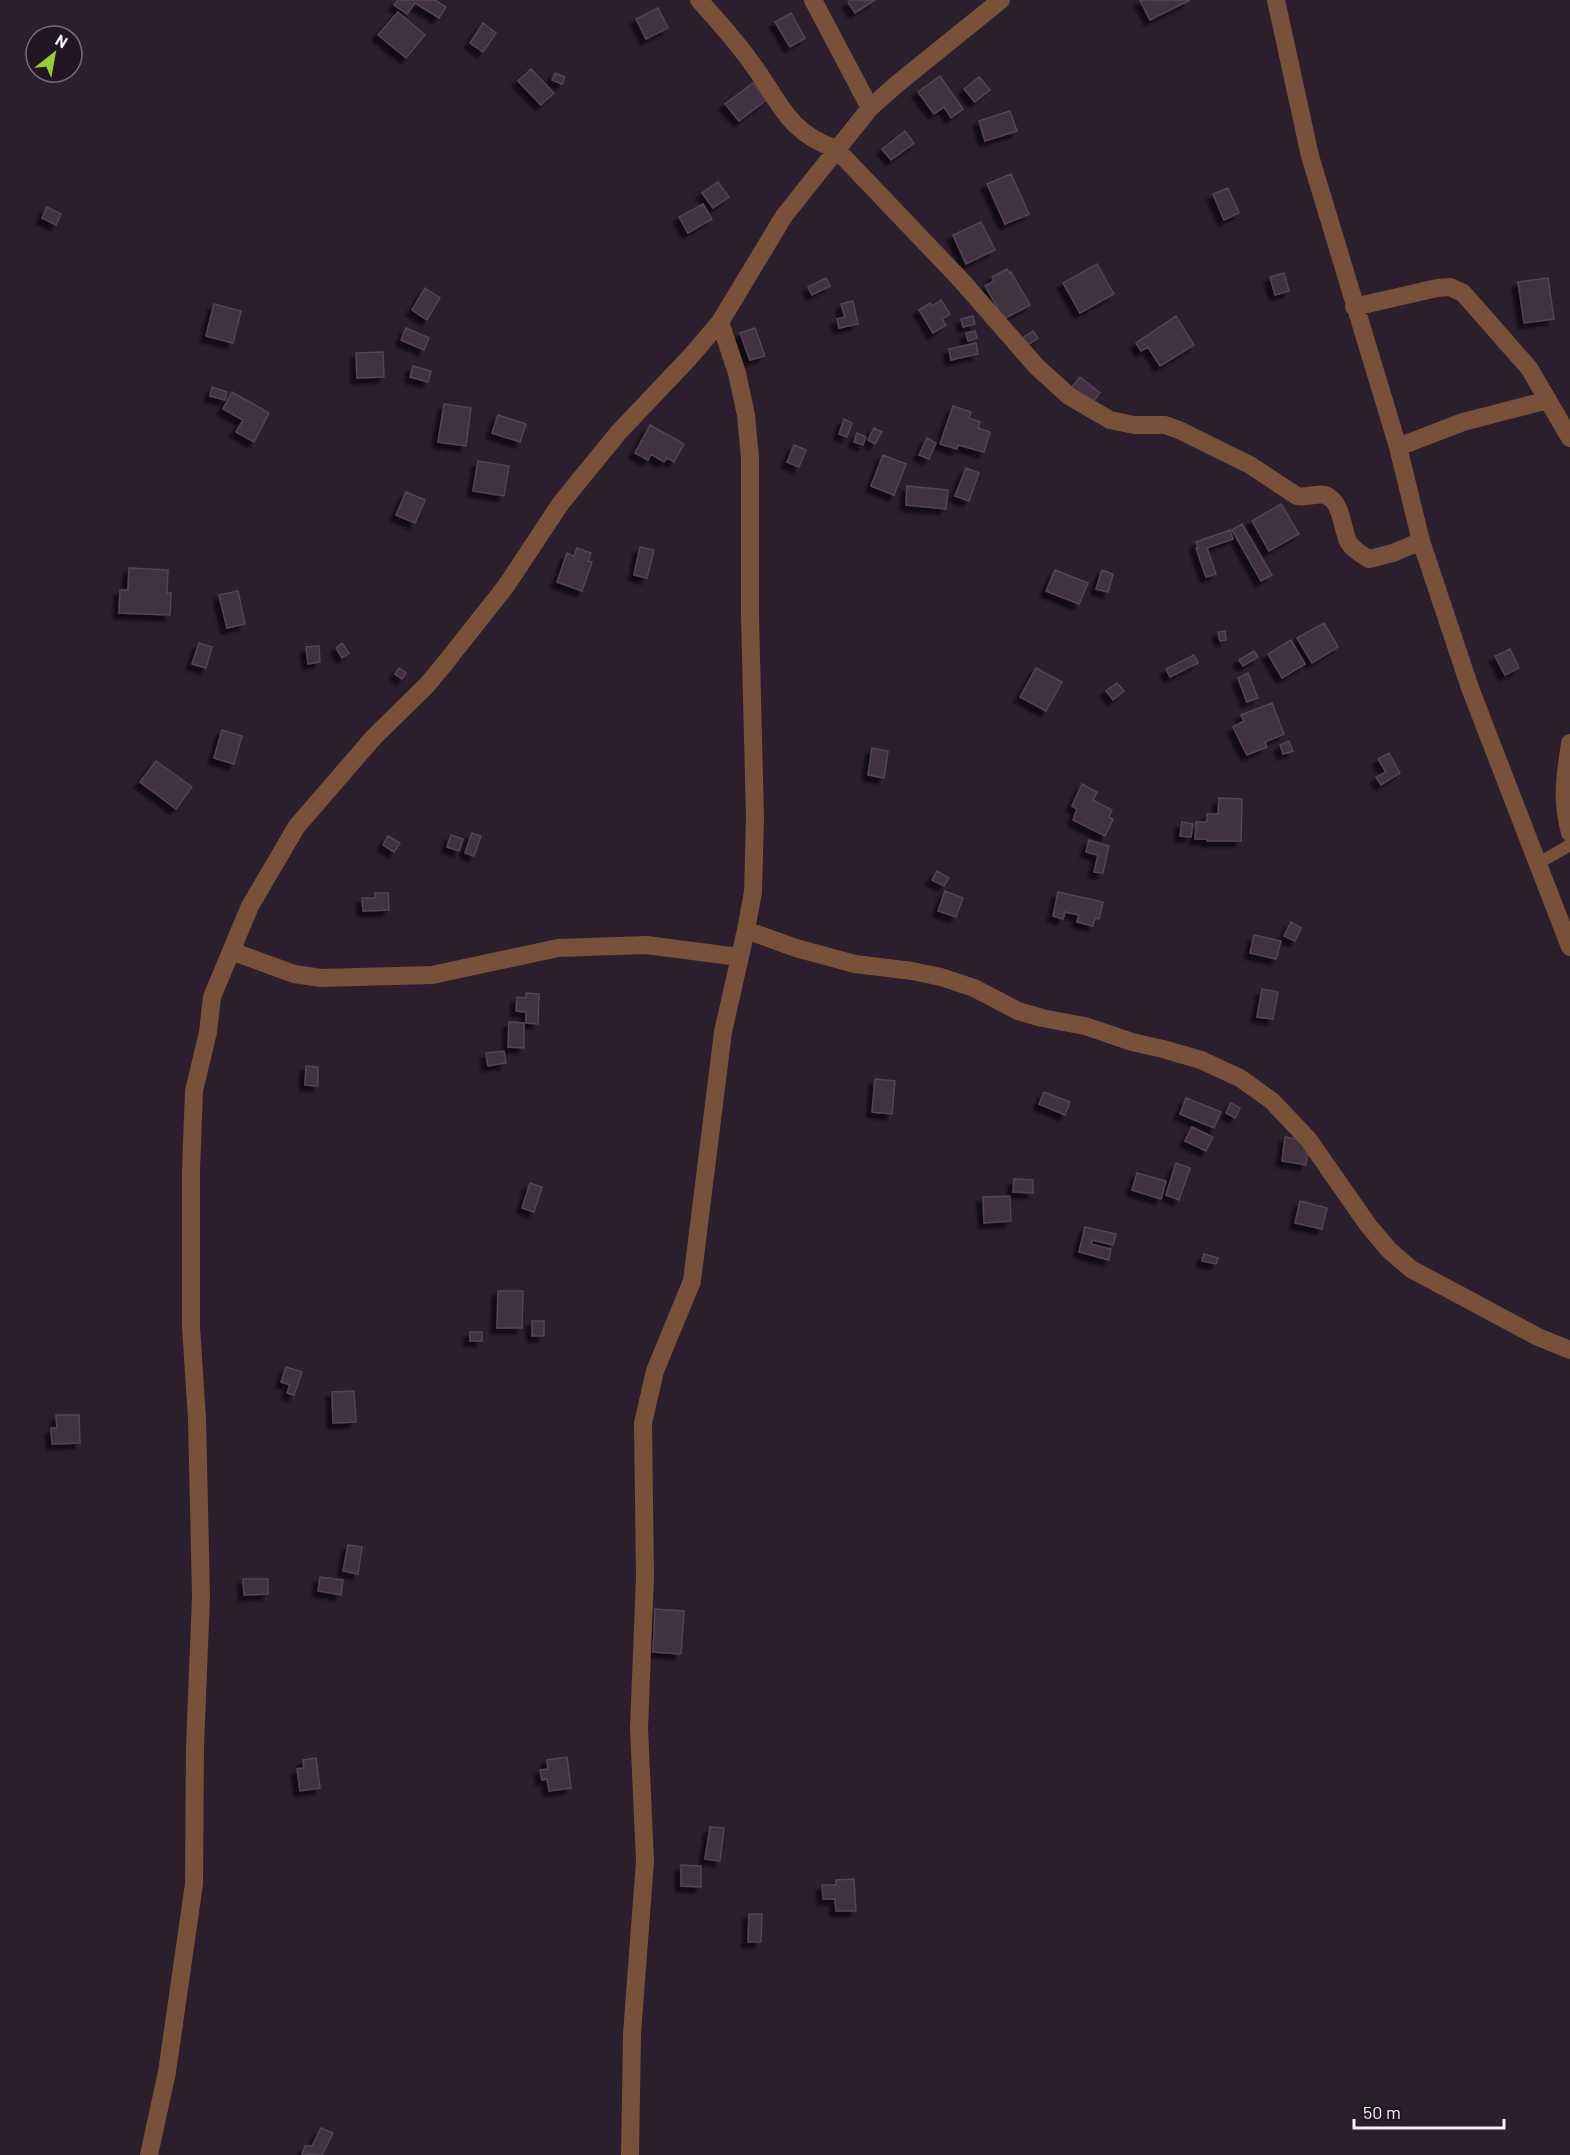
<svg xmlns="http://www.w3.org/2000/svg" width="1570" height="2155" font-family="Barlow,sans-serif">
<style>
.building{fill:#3f3141;stroke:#534455;stroke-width:1.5;filter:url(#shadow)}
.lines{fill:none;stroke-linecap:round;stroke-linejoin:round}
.service{stroke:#79503a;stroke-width:12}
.minor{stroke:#79503a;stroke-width:18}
</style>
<defs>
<filter id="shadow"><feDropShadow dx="-5.5" dy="5.5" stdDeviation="1.5" flood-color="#0009"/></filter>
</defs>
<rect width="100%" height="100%" fill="#2b1e2d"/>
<!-- building -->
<path class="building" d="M 398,0 L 435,0 L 446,7 L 439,18 L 415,3 L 407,14 L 394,5 Z
M 851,0 L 875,0 L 855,13 L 848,2 Z
M 1140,0 L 1190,0 L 1150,20 Z
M 658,8 L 668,28 L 646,39 L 636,19 Z
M 398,12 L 425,35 L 406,58 L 378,35 Z
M 791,13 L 805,38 L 790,47 L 775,22 Z
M 483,23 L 496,33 L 483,52 L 470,43 Z
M 531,69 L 554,93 L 541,105 L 518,81 Z
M 555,73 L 565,77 L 562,84 L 552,80 Z
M 940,76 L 963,109 L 951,118 L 944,107 L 934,114 L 918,92 Z
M 979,77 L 990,90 L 975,102 L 964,89 Z
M 753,83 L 766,100 L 739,121 L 725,104 Z
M 1010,111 L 1017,131 L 985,141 L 979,121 Z
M 905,131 L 914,143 L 891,160 L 882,149 Z
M 1011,174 L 1029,214 L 1005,224 L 987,184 Z
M 718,182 L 729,197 L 713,208 L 702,193 Z
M 1228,188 L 1239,213 L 1224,220 L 1213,194 Z
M 703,204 L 712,219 L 688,233 L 679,217 Z
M 47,207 L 61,214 L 56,225 L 42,218 Z
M 981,222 L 995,250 L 966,264 L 953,235 Z
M 1097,264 L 1114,294 L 1080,313 L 1063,283 Z
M 1007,269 L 1009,273 L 1011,272 L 1030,305 L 1004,319 L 985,286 L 994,281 L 992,277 Z
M 1284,273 L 1289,291 L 1275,295 L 1270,277 Z
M 826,278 L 830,286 L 812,295 L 808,287 Z
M 1548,278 L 1554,319 L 1524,323 L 1518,282 Z
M 425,288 L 440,298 L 427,320 L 412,310 Z
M 941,300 L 950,314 L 942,319 L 946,325 L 933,333 L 919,310 L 930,303 L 932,306 Z
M 853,301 L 858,324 L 839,328 L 837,319 L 845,317 L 841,304 Z
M 214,304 L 241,311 L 233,343 L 206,336 Z
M 973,316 L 975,324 L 963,327 L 961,319 Z
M 1176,316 L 1194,345 L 1160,366 L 1148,347 L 1141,351 L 1136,343 Z
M 406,328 L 429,338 L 424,350 L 401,340 Z
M 755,328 L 765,356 L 750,360 L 740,333 Z
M 975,331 L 977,338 L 968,341 L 966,333 Z
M 1033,331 L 1038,338 L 1026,346 L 1021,339 Z
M 976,343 L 978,354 L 951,360 L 949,349 Z
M 383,352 L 384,377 L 357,378 L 356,353 Z
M 413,366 L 431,371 L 428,382 L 410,377 Z
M 1080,377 L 1100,393 L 1091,405 L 1071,388 Z
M 212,387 L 227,392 L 225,400 L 210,396 Z
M 232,392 L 269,413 L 254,442 L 236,432 L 243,420 L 223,409 Z
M 444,404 L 471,408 L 466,446 L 438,442 Z
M 953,406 L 971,412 L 969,418 L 980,422 L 978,428 L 990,432 L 984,452 L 958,445 L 957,449 L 940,444 Z
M 498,415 L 526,424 L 520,442 L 492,433 Z
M 844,419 L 852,423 L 847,437 L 839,434 Z
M 650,425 L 684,444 L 674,462 L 667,458 L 664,462 L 651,454 L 648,460 L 635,453 Z
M 874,428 L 882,432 L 875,444 L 868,440 Z
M 857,433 L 866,437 L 863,445 L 854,442 Z
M 927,438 L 936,443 L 929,459 L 919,455 Z
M 794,445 L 806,450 L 799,467 L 787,462 Z
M 883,455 L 906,464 L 894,495 L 871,486 Z
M 478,461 L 509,466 L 504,496 L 473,491 Z
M 966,468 L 979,473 L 969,501 L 955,496 Z
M 907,486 L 948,490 L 946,509 L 906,505 Z
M 406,492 L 425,500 L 415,523 L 396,515 Z
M 1281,504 L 1299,534 L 1269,551 L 1252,521 Z
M 1242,524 L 1272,575 L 1261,581 L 1232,530 Z
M 1230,530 L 1233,539 L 1207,548 L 1216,574 L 1206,577 L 1196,548 L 1198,548 L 1196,542 Z
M 640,547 L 654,550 L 647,578 L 634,575 Z
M 577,548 L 591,553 L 588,561 L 592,562 L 582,591 L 557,582 L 567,553 L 574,556 Z
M 129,568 L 168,570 L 167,593 L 171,593 L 170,615 L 119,613 L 120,590 L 128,590 Z
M 1055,570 L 1088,583 L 1079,604 L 1046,591 Z
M 1102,570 L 1113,574 L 1108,592 L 1096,589 Z
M 238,591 L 245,624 L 227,628 L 219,595 Z
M 1324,623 L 1338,647 L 1312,663 L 1297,638 Z
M 1225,631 L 1226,640 L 1220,641 L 1218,632 Z
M 1291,640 L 1305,664 L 1282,678 L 1268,654 Z
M 199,643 L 212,647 L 206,668 L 192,664 Z
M 342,643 L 349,653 L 342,658 L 336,648 Z
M 319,646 L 320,662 L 308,664 L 306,647 Z
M 1510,649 L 1519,668 L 1505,675 L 1495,656 Z
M 1254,651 L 1258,657 L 1243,666 L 1239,660 Z
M 1194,655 L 1198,663 L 1170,677 L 1166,669 Z
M 399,668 L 406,673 L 402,679 L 395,674 Z
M 1036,668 L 1062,682 L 1046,711 L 1020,697 Z
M 1248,673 L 1258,698 L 1247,702 L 1238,678 Z
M 1117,683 L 1124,691 L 1113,700 L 1106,691 Z
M 1272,703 L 1284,734 L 1265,742 L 1267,747 L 1247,755 L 1233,727 L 1244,721 L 1241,715 Z
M 222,730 L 242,736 L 234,764 L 214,758 Z
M 1289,741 L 1293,751 L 1283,754 L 1280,745 Z
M 872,748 L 888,751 L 884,778 L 868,775 Z
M 1389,753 L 1400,773 L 1381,785 L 1376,777 L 1386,772 L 1378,759 Z
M 156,761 L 192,787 L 176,809 L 140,782 Z
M 1082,784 L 1097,792 L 1093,800 L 1112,810 L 1109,817 L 1113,819 L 1105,836 L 1073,820 L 1077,809 L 1072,806 Z
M 1219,798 L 1242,799 L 1241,841 L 1207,841 L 1207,839 L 1195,839 L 1196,822 L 1207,822 L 1207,814 L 1218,814 Z
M 1182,822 L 1193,824 L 1191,837 L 1180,836 Z
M 472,833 L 481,836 L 474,856 L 465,853 Z
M 451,835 L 463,839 L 459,851 L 447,847 Z
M 388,836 L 400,843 L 394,852 L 383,845 Z
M 1089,840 L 1109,846 L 1103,873 L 1094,872 L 1098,855 L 1086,852 Z
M 937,871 L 949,878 L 944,886 L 932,880 Z
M 945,891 L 963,898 L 956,917 L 938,911 Z
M 1058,892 L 1103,902 L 1099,919 L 1095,918 L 1093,926 L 1077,922 L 1079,915 L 1065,912 L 1063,919 L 1053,916 Z
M 375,893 L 388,893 L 389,910 L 363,911 L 362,898 L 375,898 Z
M 1291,922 L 1301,928 L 1295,941 L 1284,936 Z
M 1254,935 L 1281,941 L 1276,959 L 1250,953 Z
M 1262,989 L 1278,992 L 1273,1019 L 1257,1017 Z
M 526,993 L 539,994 L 538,1024 L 526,1023 L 526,1012 L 516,1011 L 517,997 L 526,998 Z
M 509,1022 L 524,1023 L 524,1048 L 508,1047 Z
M 504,1051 L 506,1063 L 488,1066 L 486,1053 Z
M 306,1066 L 318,1067 L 318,1086 L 305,1085 Z
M 875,1079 L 895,1081 L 892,1114 L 872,1112 Z
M 1044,1092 L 1070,1102 L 1065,1115 L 1039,1104 Z
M 1186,1098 L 1221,1112 L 1214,1128 L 1180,1114 Z
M 1231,1103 L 1240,1108 L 1235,1118 L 1226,1113 Z
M 1192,1127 L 1213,1137 L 1206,1151 L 1185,1141 Z
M 1285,1137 L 1309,1141 L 1306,1165 L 1282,1161 Z
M 1176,1163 L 1190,1168 L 1179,1200 L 1166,1195 Z
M 1137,1173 L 1166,1181 L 1161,1199 L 1132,1190 Z
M 1014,1179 L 1033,1180 L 1033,1193 L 1013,1192 Z
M 530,1183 L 542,1187 L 534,1212 L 522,1208 Z
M 1010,1196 L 1011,1221 L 984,1223 L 983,1197 Z
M 1300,1201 L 1327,1208 L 1322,1229 L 1295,1223 Z
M 1085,1227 L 1116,1234 L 1113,1245 L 1092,1240 L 1091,1244 L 1111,1249 L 1109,1260 L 1079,1252 Z
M 1204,1254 L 1218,1258 L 1216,1264 L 1202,1261 Z
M 498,1291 L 523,1291 L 522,1328 L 497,1328 Z
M 532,1321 L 544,1321 L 544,1336 L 532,1336 Z
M 470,1332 L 482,1332 L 482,1341 L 470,1341 Z
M 286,1367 L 302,1372 L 294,1395 L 287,1393 L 290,1385 L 281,1382 Z
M 354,1391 L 356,1422 L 333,1423 L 332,1392 Z
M 56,1415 L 79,1415 L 80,1443 L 52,1444 L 51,1428 L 57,1428 Z
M 348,1545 L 362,1547 L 358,1574 L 343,1571 Z
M 320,1577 L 343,1580 L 341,1595 L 318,1591 Z
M 243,1579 L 268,1579 L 268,1594 L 244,1595 Z
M 655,1609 L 684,1611 L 681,1654 L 653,1652 Z
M 567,1757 L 571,1788 L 549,1791 L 547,1779 L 542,1780 L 540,1770 L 548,1769 L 547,1760 Z
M 316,1758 L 320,1788 L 300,1791 L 297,1769 L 304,1768 L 303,1760 Z
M 710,1827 L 724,1828 L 720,1861 L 705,1859 Z
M 681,1865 L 701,1866 L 701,1887 L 681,1886 Z
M 854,1879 L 856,1911 L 836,1911 L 835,1899 L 823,1899 L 822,1885 L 836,1885 L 836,1880 Z
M 749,1914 L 762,1914 L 761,1942 L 748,1942 Z
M 321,2128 L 333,2133 L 322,2155 L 302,2154 L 305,2146 L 312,2146 Z"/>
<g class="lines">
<!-- service -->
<path class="service" d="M 1537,864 L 1570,845"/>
<!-- minor -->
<path class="minor" d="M 699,0 C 718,21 737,42 753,65 C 781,103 787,132 836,149 L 961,280 L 1036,366 L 1069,396 L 1110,420 L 1134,425 L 1165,425 L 1179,430 L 1250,465 L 1297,496 C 1307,498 1317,493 1325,495 C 1342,501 1342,528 1348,541 C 1351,548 1362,555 1369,559 L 1393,553 L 1421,541
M 813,0 L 870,108
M 1276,0 L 1310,156 L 1398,447 L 1421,541 L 1470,688 L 1570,947
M 1354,307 L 1437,288 L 1450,287 L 1463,293 L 1529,368 L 1570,438
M 1398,447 L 1463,422 L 1548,400
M 1570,743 C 1565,778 1561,798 1570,833
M 746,930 L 796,948 L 855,964 L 912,971 L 941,977 L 974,988 L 1018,1011 L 1042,1018 L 1085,1026 L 1132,1042 L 1163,1049 L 1201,1060 L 1240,1078 L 1272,1101 L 1308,1139 L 1368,1225 L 1389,1250 L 1411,1269 L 1538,1337 L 1570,1350
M 231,951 L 294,974 L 321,978 L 432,975 L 558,948 L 646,945 L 739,957
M 149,2155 L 167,2072 L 194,1884 L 195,1746 L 201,1596 L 197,1419 L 191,1327 L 191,1170 L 194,1091 L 208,1032 L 212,997 L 250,906 L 297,826 L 374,737 L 427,685 L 446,662 L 506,586 L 561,503 L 618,433 L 690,357 L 720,322 L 784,216 L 870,108 L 897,84 L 1001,0
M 630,2155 L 632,2034 L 645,1861 L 639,1728 L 645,1577 L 643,1423 L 655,1371 L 692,1281 L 723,1032 L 746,930 L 753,892 L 755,819 L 750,616 L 750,458 L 746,415 L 737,373 L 720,322"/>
</g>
<!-- north arrow -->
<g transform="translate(54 54) rotate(31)"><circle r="28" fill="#211523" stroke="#776d79" stroke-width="1.5"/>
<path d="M0-4.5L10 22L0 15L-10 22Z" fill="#9acb34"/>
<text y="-9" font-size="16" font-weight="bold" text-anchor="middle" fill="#f9f0fb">N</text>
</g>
<!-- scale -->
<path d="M1354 2119v9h150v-9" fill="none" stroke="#f9f0fb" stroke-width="3"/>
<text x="1363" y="2119" font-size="18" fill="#f9f0fb" stroke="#211523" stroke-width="4.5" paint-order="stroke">50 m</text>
</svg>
